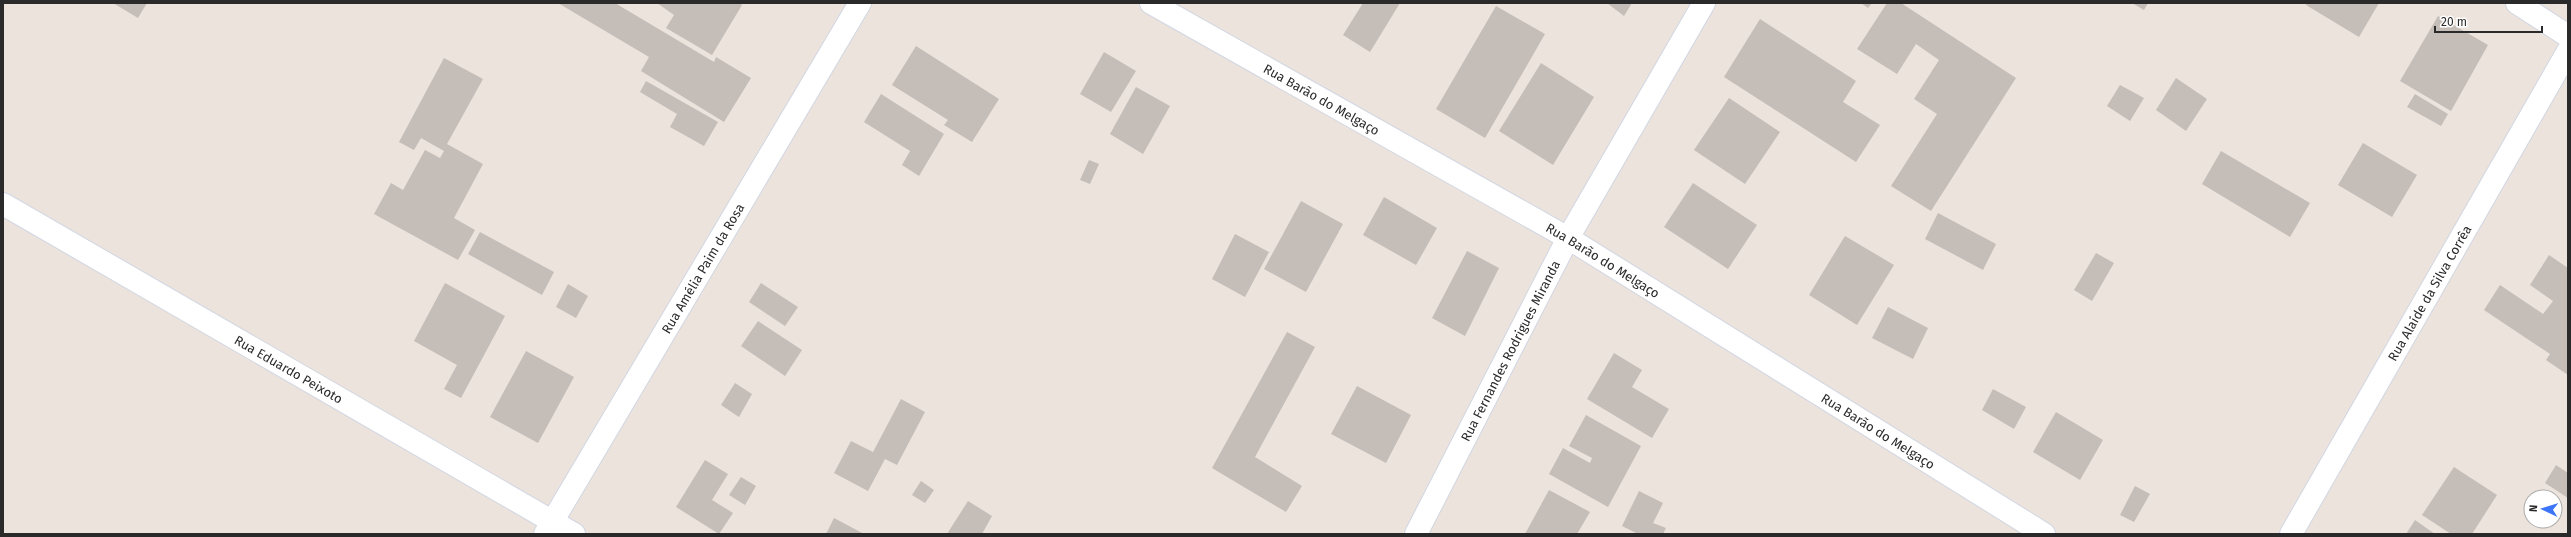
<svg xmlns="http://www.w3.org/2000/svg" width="2571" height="537" font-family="'Fira Sans',sans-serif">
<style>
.building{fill:#c4bdb8}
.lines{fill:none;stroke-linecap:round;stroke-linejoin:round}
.minor-casing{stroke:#d1d6e3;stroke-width:24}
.minor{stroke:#fff;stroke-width:22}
.labels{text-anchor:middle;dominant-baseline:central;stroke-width:3.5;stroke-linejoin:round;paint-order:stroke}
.street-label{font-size:13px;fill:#2a2a2a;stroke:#fff}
</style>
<rect width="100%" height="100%" fill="#ece3dc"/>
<!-- building -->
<path class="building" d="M 113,3 L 147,3 L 138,18 Z
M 558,3 L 615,3 L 714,62 L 716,57 L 751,78 L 724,122 L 641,71 L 649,57 Z
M 657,3 L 739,3 L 742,5 L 712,55 L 666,28 L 674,15 Z
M 1363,3 L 1400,3 L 1370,52 L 1343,35 Z
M 1607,3 L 1632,3 L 1624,16 Z
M 1861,3 L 1872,3 L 1868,8 Z
M 1887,3 L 1901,3 L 2016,78 L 1931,211 L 1891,186 L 1937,114 L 1914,99 L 1939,60 L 1916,44 L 1897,74 L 1857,49 Z
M 2132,3 L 2148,3 L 2144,10 Z
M 2307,3 L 2379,3 L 2359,37 L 2306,5 Z
M 1496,6 L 1545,34 L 1485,138 L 1436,109 Z
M 2438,16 L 2488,45 L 2451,111 L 2400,81 Z
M 1760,19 L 1856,81 L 1843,102 L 1880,125 L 1856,162 L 1724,77 Z
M 916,46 L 999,99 L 972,142 L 944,125 L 948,120 L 892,85 Z
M 1104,52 L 1136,71 L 1111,112 L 1080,94 Z
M 444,58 L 483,79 L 447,144 L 483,164 L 454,218 L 475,230 L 458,260 L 374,214 L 391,183 L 403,190 L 425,150 L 440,158 L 444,151 L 421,138 L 414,150 L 399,142 Z
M 1541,63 L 1594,97 L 1553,165 L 1499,131 Z
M 2176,78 L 2207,99 L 2186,131 L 2156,110 Z
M 646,81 L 718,122 L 704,146 L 670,127 L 677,114 L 640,92 Z
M 2120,85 L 2144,98 L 2130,121 L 2107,106 Z
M 1136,87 L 1170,106 L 1143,154 L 1110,134 Z
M 881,94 L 944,134 L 919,176 L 902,165 L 910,151 L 864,122 Z
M 2415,94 L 2448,114 L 2441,126 L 2407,107 Z
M 1729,98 L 1780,132 L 1745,184 L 1694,150 Z
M 2363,143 L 2417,175 L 2392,217 L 2338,185 Z
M 2221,151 L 2310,203 L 2290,237 L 2202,184 Z
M 1089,160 L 1099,164 L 1090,184 L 1080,180 Z
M 1693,183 L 1757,225 L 1728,269 L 1664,227 Z
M 1384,197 L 1437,228 L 1416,265 L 1363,235 Z
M 1301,201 L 1343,224 L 1306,292 L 1264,269 Z
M 1938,213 L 1996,244 L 1983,270 L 1925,239 Z
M 480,232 L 554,272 L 542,295 L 468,254 Z
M 1235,234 L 1269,252 L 1245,297 L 1212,279 Z
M 1845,236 L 1894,265 L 1857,325 L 1809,295 Z
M 1467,251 L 1499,268 L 1465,336 L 1432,318 Z
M 2096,253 L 2114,263 L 2092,301 L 2074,290 Z
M 2549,255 L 2568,268 L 2568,375 L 2546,360 L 2550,354 L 2484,310 L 2500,285 L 2543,314 L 2553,301 L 2530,285 Z
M 445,283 L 505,316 L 461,398 L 444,389 L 457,365 L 414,341 Z
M 761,283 L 798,307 L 785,326 L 749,302 Z
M 568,284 L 588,296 L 576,318 L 556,307 Z
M 1888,307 L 1928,328 L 1913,359 L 1872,338 Z
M 758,321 L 802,350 L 785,376 L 741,346 Z
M 1287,332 L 1315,347 L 1255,457 L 1302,486 L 1286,512 L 1212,468 Z
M 526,351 L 574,377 L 538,443 L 490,417 Z
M 1614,353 L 1642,370 L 1632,387 L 1669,409 L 1652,438 L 1587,399 Z
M 735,383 L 752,394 L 739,417 L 721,405 Z
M 1357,386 L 1411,415 L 1386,463 L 1331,434 Z
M 1993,389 L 2026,407 L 2014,429 L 1982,410 Z
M 901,399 L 925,412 L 897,465 L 885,459 L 868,491 L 834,473 L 851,441 L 873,452 Z
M 2056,412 L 2103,440 L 2080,480 L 2033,452 Z
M 1586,415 L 1641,446 L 1608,507 L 1549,474 L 1563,448 L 1590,463 L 1592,458 L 1569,446 Z
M 705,460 L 728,474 L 712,500 L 733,513 L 719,534 L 676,507 Z
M 2556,465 L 2568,473 L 2568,498 L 2545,483 Z
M 2454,467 L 2497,495 L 2472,534 L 2451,534 L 2422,515 Z
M 741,477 L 756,486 L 745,505 L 729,495 Z
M 921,481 L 934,490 L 925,503 L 912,495 Z
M 2135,486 L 2150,494 L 2134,522 L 2120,515 Z
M 1549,490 L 1590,512 L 1577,534 L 1525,534 Z
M 1639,491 L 1663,503 L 1653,523 L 1666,528 L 1663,534 L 1638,534 L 1622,526 Z
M 968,501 L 992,516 L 982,534 L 947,534 Z
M 834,518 L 864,534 L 826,534 Z
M 2415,520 L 2435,534 L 2406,534 Z"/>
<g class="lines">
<!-- minor casing -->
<g class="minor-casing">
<g id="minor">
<path id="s1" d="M 1151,3 L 1568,238 L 2044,534"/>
<path d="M 2517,3 L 2568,36"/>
<path id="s2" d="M 3,204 L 574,534"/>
<path id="s3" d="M 545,534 L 860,3"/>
<path id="s4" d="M 1416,534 L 1568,238 L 1704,3"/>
<path id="s5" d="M 2291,534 L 2568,51"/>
</g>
</g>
<!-- minor -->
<use href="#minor" class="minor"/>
</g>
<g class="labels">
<!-- street labels -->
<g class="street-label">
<text stroke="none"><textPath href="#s1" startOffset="196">Rua Barão do Melgaço</textPath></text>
<text stroke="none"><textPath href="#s1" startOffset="520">Rua Barão do Melgaço</textPath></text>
<text stroke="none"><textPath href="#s3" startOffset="309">Rua Amélia Paim da Rosa</textPath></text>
<text stroke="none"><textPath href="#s5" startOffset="278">Rua Alaíde da Silva Corrêa</textPath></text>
<text stroke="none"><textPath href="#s4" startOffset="206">Rua Fernandes Rodrigues Miranda</textPath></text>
<text stroke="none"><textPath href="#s2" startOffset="330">Rua Eduardo Peixoto</textPath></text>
<text stroke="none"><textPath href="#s1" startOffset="844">Rua Barão do Melgaço</textPath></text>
</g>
</g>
<!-- border -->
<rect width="2571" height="537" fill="none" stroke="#2a2a2a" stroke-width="8"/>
<!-- north arrow -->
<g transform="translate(2543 509) rotate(274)"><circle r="19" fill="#ffffff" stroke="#aaaaaa"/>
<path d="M0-3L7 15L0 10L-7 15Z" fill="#3d75f8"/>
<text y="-6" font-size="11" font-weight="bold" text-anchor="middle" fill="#2a2a2a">N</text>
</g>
<!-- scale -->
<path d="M2435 26v6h107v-6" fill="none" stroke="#2a2a2a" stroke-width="2"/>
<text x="2441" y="26" font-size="12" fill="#2a2a2a" stroke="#ffffff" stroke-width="3" paint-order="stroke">20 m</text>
</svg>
